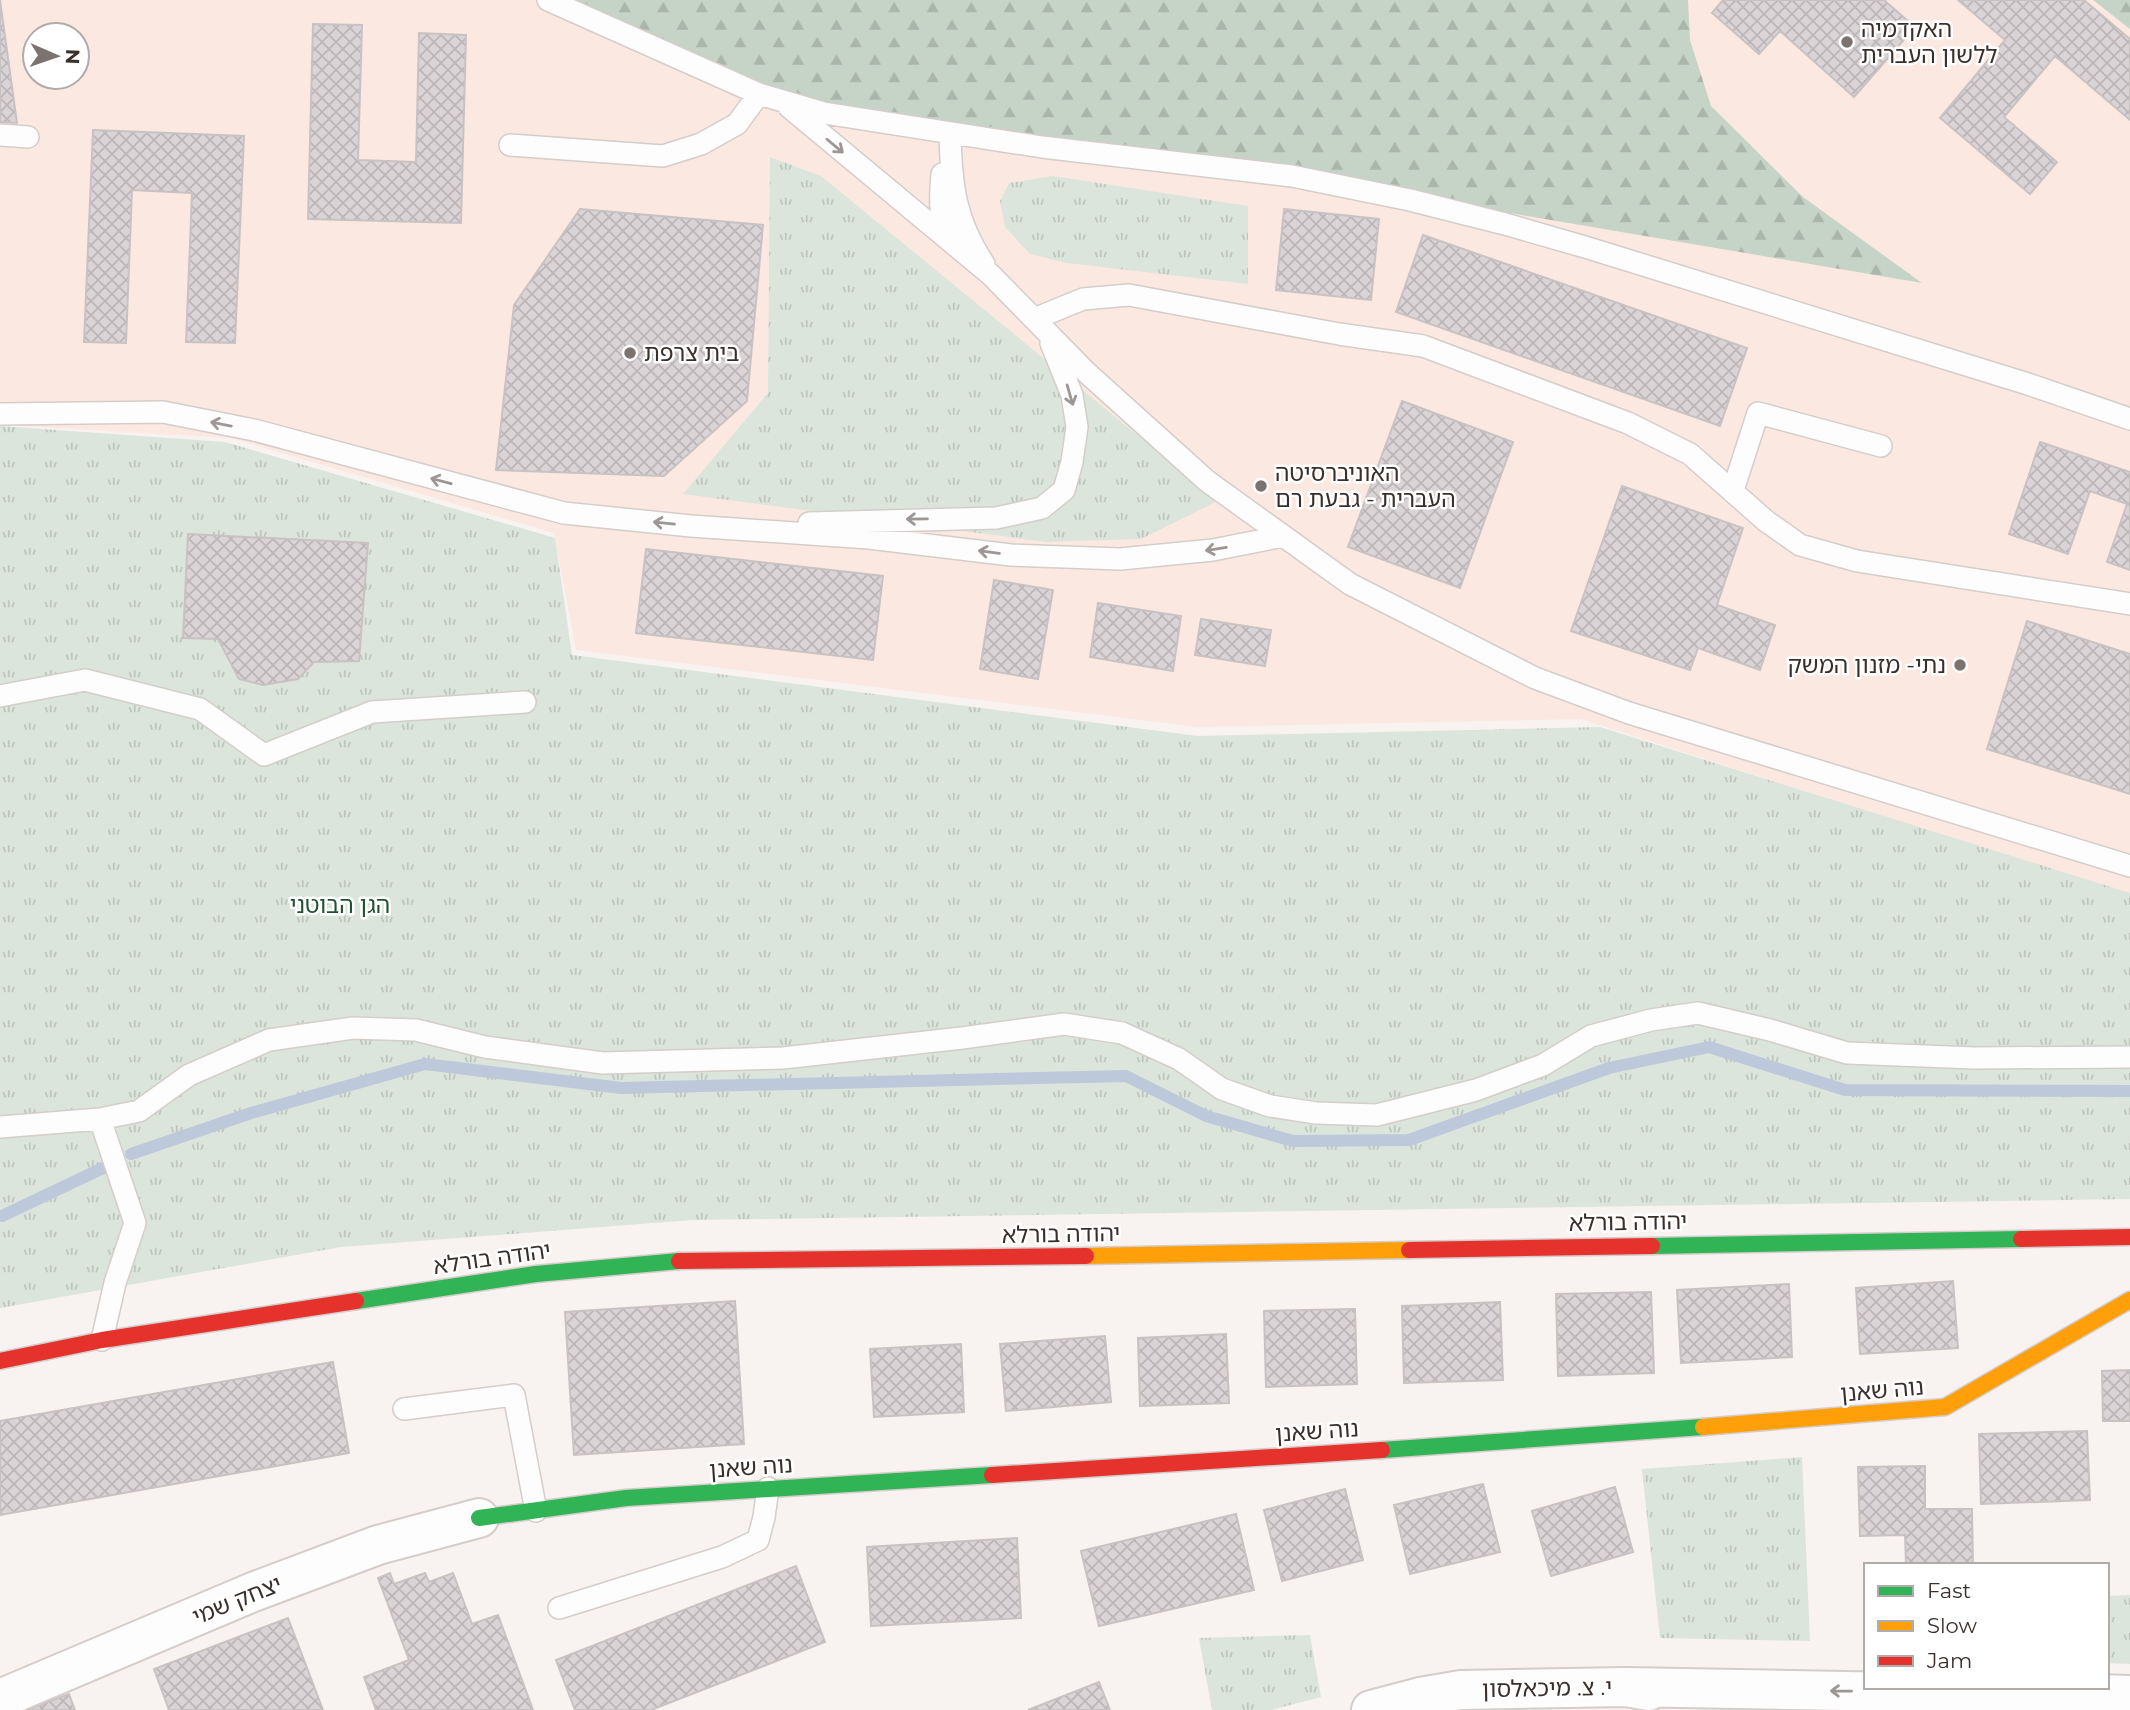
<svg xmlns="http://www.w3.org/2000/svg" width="2130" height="1710" font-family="Montserrat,'Noto Sans Hebrew',sans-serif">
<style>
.built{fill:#fbe9e1;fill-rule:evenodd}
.forest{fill:url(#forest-firs)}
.park{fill:url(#park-tufts)}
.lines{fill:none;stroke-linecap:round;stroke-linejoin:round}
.stream{stroke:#bdc8db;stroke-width:12}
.building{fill:url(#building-cross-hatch);stroke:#c9c2c3;stroke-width:2}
.lane-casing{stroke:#d4cdca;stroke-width:24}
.street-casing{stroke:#d4cdca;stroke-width:42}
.fast-casing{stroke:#d4cdca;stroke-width:19}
.slow-casing{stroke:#d4cdca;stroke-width:19}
.jam-casing{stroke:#d4cdca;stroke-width:19}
.lane{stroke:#fefdfd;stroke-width:21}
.street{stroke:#fefdfd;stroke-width:38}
.fast{stroke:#30b455;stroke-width:16}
.slow{stroke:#ff9f0a;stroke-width:16}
.jam{stroke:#e5322d;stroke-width:16}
.oneway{stroke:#9c9694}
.poi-dot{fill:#7c7370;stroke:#fff;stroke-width:2.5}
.labels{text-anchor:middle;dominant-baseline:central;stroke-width:5;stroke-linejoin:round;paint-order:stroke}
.poi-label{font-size:23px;fill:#392f2b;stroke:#fff;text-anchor:start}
.park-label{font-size:23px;fill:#225233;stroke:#fff}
.street-label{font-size:23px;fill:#392f2b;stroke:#fff}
</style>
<defs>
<pattern id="forest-firs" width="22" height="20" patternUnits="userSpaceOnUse" patternTransform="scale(1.75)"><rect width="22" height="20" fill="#c6d4c7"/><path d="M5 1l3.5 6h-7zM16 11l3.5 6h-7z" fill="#abb6ab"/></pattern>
<pattern id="park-tufts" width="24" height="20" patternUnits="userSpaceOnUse" patternTransform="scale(1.75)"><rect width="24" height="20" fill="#dbe5db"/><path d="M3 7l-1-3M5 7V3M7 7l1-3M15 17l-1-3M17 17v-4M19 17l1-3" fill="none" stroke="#bdc5bc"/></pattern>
<pattern id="building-cross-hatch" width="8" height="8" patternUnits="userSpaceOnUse" patternTransform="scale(1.75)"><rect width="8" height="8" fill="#dbd4d6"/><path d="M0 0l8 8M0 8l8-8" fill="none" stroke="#bdb6b8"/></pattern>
</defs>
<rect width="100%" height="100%" fill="#f8f2f0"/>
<!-- built -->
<path class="built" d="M 0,0 L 2130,0 L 2130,896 L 1581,719 L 1198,727 L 576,650 L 554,533 L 231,438 L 0,425 ZM 35,35 L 77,35 L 77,77 L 35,77 Z"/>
<!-- forest -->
<path class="forest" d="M 548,0 L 1688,0 L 1690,40 L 1711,106 L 1803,197 L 1922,283 L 1292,176 L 759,94 Z
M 2093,0 L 2130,0 L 2130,29 Z"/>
<!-- park -->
<path class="park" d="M 770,157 L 821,176 L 1218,501 L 1141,539 L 1046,542 L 683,494 L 768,393 Z
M 1053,176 L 1248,206 L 1248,284 L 1067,263 L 1030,254 L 1005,227 L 1000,201 L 1009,183 Z
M 0,426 L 225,442 L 555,538 L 572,655 L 1198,736 L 1600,727 L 2130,893 L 2130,1199 L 692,1220 L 341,1247 L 0,1308 Z
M 1802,1457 L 1810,1641 L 1660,1638 L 1642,1469 Z
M 2130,1595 L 2130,1664 L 2107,1663 L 2107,1596 Z
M 1310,1635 L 1321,1697 L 1271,1710 L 1212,1710 L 1199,1638 Z"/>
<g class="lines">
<!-- stream -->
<path class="stream" d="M 131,1154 L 251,1113 L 425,1064 L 621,1088 L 1126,1076 L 1206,1116 L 1293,1141 L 1409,1140 L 1609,1068 L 1709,1047 L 1845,1090 L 2130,1091
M 2,1216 L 103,1168"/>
</g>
<!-- building -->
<path class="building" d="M 0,0 L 17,123 L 0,122 Z
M 1723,0 L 1884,0 L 1915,27 L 1854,97 L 1780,31 L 1759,54 L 1712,13 Z
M 1958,0 L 2084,0 L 2130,39 L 2130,120 L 2055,56 L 2004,117 L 2057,162 L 2030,194 L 1940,118 L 2005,40 Z
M 313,24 L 362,25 L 358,160 L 416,162 L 419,33 L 466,35 L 461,223 L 308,219 Z
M 93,130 L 244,136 L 235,343 L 186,342 L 192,193 L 132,190 L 126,343 L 84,342 Z
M 580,209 L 763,225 L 747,401 L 664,476 L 496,470 L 514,305 Z
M 1284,209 L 1379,219 L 1371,300 L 1276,290 Z
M 1423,235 L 1747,348 L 1720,426 L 1396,312 Z
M 1402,401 L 1513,442 L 1460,588 L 1348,547 Z
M 2040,442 L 2130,472 L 2130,570 L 2107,562 L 2127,504 L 2090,491 L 2068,554 L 2009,534 Z
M 1622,486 L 1743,528 L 1717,605 L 1775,625 L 1760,670 L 1698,648 L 1690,670 L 1571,631 Z
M 188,534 L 368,543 L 359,661 L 314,662 L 298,679 L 263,685 L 239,679 L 218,639 L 183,638 Z
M 646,549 L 883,576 L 873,660 L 636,633 Z
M 994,580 L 1053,590 L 1038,679 L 980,669 Z
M 1098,603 L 1181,616 L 1173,671 L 1090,657 Z
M 1201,619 L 1271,630 L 1265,666 L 1195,655 Z
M 2027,621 L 2130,654 L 2130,794 L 1987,749 Z
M 1953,1281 L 1958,1348 L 1860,1354 L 1856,1288 Z
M 1789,1284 L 1792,1357 L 1681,1363 L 1677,1290 Z
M 1651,1292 L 1654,1373 L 1558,1376 L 1556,1294 Z
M 735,1301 L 744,1444 L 574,1455 L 565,1312 Z
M 1500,1302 L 1503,1380 L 1404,1383 L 1402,1306 Z
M 1355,1309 L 1357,1384 L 1266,1387 L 1264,1311 Z
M 1226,1334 L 1229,1403 L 1140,1406 L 1138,1338 Z
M 1105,1336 L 1111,1402 L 1006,1411 L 1000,1344 Z
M 961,1344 L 964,1412 L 874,1417 L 870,1349 Z
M 333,1362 L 349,1453 L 0,1515 L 0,1421 Z
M 2130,1370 L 2130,1421 L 2103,1421 L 2102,1371 Z
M 2087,1431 L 2090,1500 L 1981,1504 L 1979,1434 Z
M 1925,1466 L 1925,1509 L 1972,1509 L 1973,1565 L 1906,1565 L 1905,1535 L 1860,1536 L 1858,1467 Z
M 1483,1484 L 1500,1552 L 1410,1574 L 1394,1505 Z
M 1615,1487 L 1633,1552 L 1551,1576 L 1532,1511 Z
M 1345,1489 L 1363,1560 L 1282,1581 L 1264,1510 Z
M 1236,1514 L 1254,1590 L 1099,1626 L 1081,1551 Z
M 1017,1538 L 1021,1618 L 871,1626 L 867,1547 Z
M 796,1566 L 825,1642 L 651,1710 L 575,1710 L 556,1660 Z
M 390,1573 L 394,1584 L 425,1573 L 429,1582 L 453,1573 L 472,1624 L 498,1615 L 533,1710 L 376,1710 L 364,1677 L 409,1660 L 378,1578 Z
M 288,1618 L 323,1710 L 169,1710 L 154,1669 Z
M 1099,1682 L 1110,1710 L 1028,1710 Z
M 69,1694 L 75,1710 L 27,1710 Z"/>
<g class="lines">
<!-- lane casing -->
<g class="lane-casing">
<path id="lane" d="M 548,0 L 759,94 L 824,113 L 1042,147 L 1292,176 L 1410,200 L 1505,224 L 1585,247 L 2028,384 L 2130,419
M 789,107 L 991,275 L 1086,372 L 1207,481 L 1350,584 L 1535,678 L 1629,713 L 2130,866
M 950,134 C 951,184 955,221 984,264
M 0,135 L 28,137
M 510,145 L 663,156 L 701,144 L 737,124 L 759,94
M 942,174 C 940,197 938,220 952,240
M 1034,319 L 1083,299 L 1129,295 L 1339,334 L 1423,346 L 1628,423 L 1690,454 L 1766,521 L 1800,545 L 1857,561 L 2130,604
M 0,414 L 163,412 L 254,430 L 564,513 L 691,526 L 869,538 L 1011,555 L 1120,559 L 1213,550 L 1283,536
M 1733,490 L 1758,413 L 1881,446
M 809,523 L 996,518 L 1042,508 L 1064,490 L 1072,462 L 1077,427 L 1072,395 L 1051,343
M 0,696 L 85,680 L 200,709 L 264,755 L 372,712 L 525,702
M 100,1119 L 135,1223 L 115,1283 L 102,1340
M 0,1127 L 100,1119 L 139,1111 L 189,1075 L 269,1040 L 353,1028 L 416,1030 L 485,1047 L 603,1063 L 783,1058 L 962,1038 L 1064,1024 L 1122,1033 L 1179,1059 L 1222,1089 L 1270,1106 L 1316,1113 L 1377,1115 L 1476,1090 L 1543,1065 L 1591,1036 L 1651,1020 L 1698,1013 L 1770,1030 L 1847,1053 L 1974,1058 L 2130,1057
M 404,1409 L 514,1395 L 536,1511
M 559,1608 L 722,1557 L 758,1540 L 764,1517 L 768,1488"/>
</g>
<!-- street casing -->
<g class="street-casing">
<path id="street" d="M 1626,1687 L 2007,1694
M 1982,1696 L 2065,1693 L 2130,1695
M 0,1699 L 253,1592 L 378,1545 L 479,1518
M 1371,1710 L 1420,1697 L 1461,1690 L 1626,1687 L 1649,1691"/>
</g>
<!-- fast casing -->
<g class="fast-casing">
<path id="fast" d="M 1652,1246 L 2021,1239
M 356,1301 L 536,1274 L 679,1261
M 1382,1450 L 1703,1427
M 479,1518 L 626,1498 L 992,1475"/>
</g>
<!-- slow casing -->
<g class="slow-casing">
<path id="slow" d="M 1086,1256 L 1409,1250
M 1703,1427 L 1945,1407 L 2130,1300"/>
</g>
<!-- jam casing -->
<g class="jam-casing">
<path id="jam" d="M 2021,1239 L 2130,1237
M 1409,1250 L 1652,1246
M 679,1261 L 1086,1256
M 0,1361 L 102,1340 L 356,1301
M 992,1475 L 1382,1450"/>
</g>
<!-- lane -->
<use href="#lane" class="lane"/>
<!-- street -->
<use href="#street" class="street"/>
<!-- fast -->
<use href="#fast" class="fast"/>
<!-- slow -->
<use href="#slow" class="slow"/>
<!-- jam -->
<use href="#jam" class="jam"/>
</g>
<!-- one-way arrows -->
<defs><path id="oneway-shaft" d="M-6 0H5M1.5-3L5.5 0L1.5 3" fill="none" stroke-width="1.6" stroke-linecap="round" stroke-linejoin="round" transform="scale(1.75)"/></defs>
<g class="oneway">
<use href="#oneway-shaft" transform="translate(835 146) rotate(40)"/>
<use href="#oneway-shaft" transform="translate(1070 395) rotate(74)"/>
<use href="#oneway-shaft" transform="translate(221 424) rotate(-169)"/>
<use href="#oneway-shaft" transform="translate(441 481) rotate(-165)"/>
<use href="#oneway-shaft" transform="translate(917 519) rotate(179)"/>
<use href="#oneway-shaft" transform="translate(664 523) rotate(-174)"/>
<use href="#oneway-shaft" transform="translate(1216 549) rotate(171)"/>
<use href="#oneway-shaft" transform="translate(989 552) rotate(-173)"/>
<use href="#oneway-shaft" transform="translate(1841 1691) rotate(-179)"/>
</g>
<!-- markers -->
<g class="poi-dot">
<circle cx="1847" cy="42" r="7"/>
<circle cx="630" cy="353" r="7"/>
<circle cx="1261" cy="486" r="7"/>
<circle cx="1960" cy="665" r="7"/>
</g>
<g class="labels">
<!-- poi labels -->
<g class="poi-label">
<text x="1861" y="29">האקדמיה<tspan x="1861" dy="26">ללשון העברית</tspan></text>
<text x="644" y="353">בית צרפת</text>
<text x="1275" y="473">האוניברסיטה<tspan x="1275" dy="26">העברית - גבעת רם</tspan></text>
<text x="1946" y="665" text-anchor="end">נתי- מזנון המשק</text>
</g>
<!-- park labels -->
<g class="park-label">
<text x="340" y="905">הגן הבוטני</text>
</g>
<!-- street labels -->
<g class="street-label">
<text transform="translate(1628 1222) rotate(-1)">יהודה בורלא</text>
<text transform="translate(1061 1234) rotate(-1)">יהודה בורלא</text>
<text transform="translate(492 1258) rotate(-8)">יהודה בורלא</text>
<text transform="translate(1882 1390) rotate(-5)">נוה שאנן</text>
<text transform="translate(1317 1431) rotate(-4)">נוה שאנן</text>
<text transform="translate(751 1467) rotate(-4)">נוה שאנן</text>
<text transform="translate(237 1600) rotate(-22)">יצחק שמי</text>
<text transform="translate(1547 1688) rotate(-1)">י. צ. מיכאלסון</text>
</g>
</g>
<!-- legend -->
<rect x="1864" y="1563" width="245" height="126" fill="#ffffff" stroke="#b0acaa" stroke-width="2"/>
<rect x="1878" y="1586" width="35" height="10" fill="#30b455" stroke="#b0acaa" stroke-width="2"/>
<text x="1927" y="1598" font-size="21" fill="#392f2b">Fast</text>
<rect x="1878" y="1621" width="35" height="10" fill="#ff9f0a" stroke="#b0acaa" stroke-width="2"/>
<text x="1927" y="1633" font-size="21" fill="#392f2b">Slow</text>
<rect x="1878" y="1656" width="35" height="10" fill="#e5322d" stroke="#b0acaa" stroke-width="2"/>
<text x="1927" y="1668" font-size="21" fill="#392f2b">Jam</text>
<!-- north arrow -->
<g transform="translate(56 56) rotate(92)"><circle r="33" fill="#ffffff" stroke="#b0acaa" stroke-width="2"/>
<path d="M0-5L12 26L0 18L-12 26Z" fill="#7c7370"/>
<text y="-10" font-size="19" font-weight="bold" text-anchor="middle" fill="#392f2b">N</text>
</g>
</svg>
